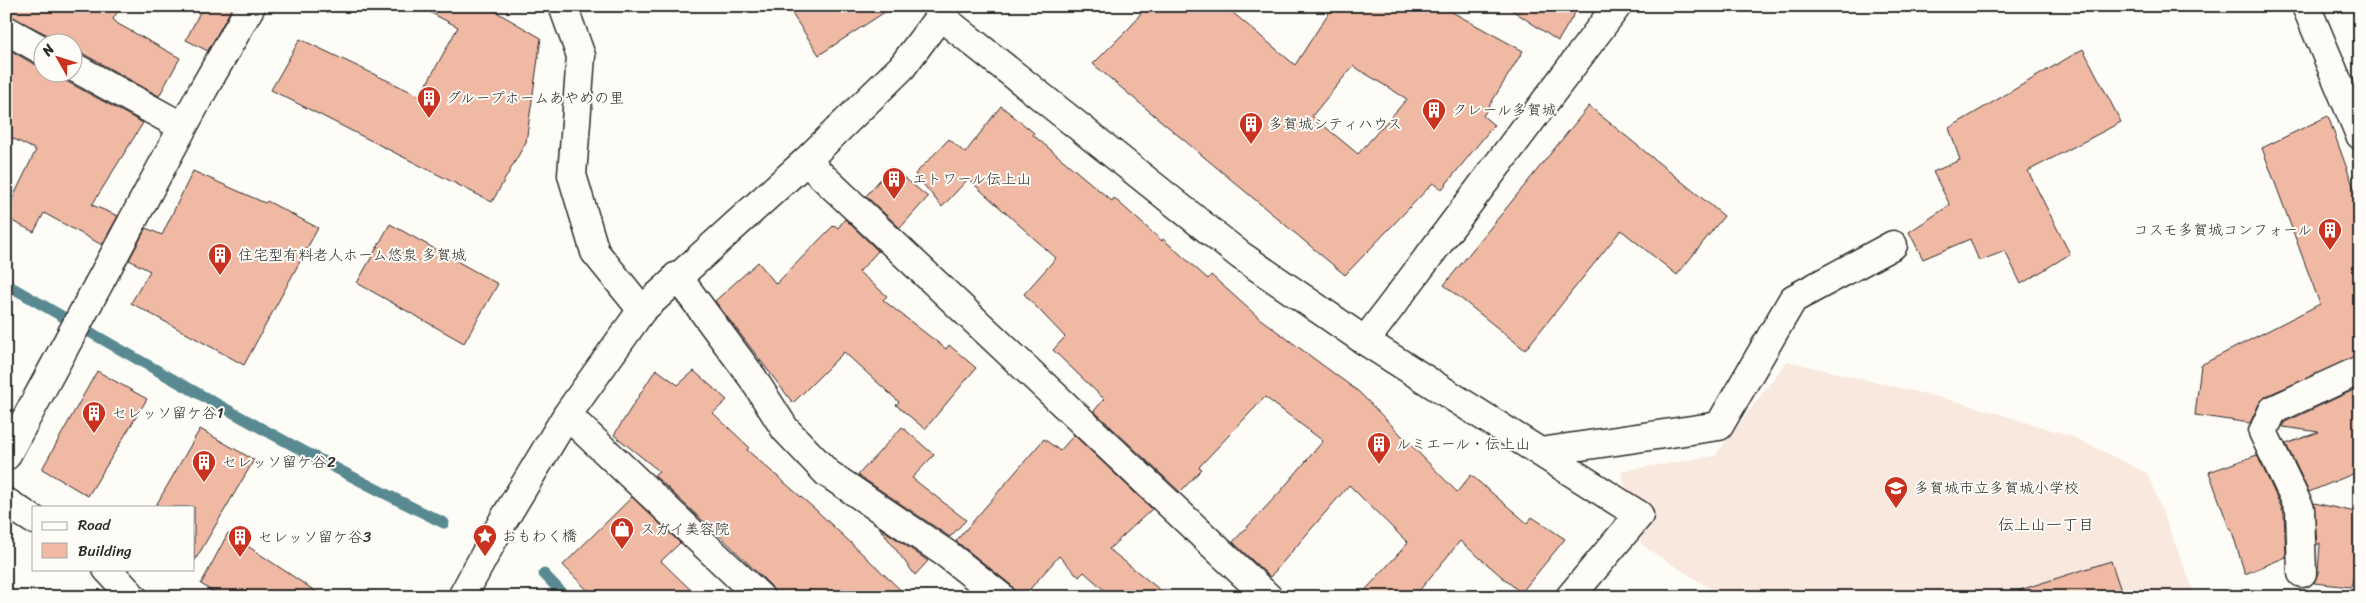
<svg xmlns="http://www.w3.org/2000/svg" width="2366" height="603" font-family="Sriracha,'Klee One',sans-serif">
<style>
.built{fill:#f9e8de}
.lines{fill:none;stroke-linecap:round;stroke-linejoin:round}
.stream{stroke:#5a8a91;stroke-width:11}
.building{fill:#f0b9a4;stroke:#2b2b2b;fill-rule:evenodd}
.minor-casing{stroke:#2b2b2b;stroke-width:31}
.minor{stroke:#fdfcf7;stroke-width:28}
.labels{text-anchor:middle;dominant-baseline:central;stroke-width:4;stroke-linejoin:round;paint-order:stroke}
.poi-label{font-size:15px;fill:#2b2b2b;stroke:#fdfcf7;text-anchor:start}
.neighbourhood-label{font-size:16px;fill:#2b2b2b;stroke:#fdfcf7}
</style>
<rect width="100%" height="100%" fill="#fdfcf7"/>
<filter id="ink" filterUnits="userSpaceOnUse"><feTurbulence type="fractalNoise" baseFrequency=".02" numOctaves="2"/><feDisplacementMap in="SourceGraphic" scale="10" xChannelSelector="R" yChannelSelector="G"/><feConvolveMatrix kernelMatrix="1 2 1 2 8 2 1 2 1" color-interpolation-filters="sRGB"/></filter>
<g filter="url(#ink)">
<!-- built -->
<path class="built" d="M 1787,361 L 1970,405 L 2071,436 L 2147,473 L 2196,597 L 1724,597 L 1642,545 L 1621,471 L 1715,456 Z"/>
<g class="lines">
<!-- stream -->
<path class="stream" d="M 6,284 C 150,367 295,450 444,523
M 544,574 L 566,597"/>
</g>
<!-- building -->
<path class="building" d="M 6,6 L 121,6 L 113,19 L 118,24 L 180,58 L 159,96 L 80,52 L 72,51 L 72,42 L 56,42 L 50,36 L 6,14 Z
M 203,6 L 233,6 L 208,51 L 186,40 Z
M 418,6 L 486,6 L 541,38 L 526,142 L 492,202 L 271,90 L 300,39 L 420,96 L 458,27 Z
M 787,6 L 894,6 L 819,55 Z
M 1146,6 L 1225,6 L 1295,65 L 1333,6 L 1441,6 L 1523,51 L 1483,116 L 1494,125 L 1442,189 L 1433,183 L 1345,275 L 1093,64 L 1132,25 ZM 1353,66 L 1407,99 L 1358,154 L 1312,116 Z
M 1506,6 L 1579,6 L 1558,41 Z
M 6,48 L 34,64 L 42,66 L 42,72 L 58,72 L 64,80 L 143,123 L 92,205 L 118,216 L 102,245 L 44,213 L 34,232 L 6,218 L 6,212 L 36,150 L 6,135 Z
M 2083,49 L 2121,122 L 2028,171 L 2070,254 L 2021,284 L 2005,251 L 1979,261 L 1970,239 L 1923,259 L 1909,232 L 1950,205 L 1933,172 L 1960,160 L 1949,128 Z
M 1001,106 L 1034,133 L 1033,135 L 1112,201 L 1114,198 L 1162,241 L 1163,239 L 1208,279 L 1211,275 L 1259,318 L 1359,392 L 1457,492 L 1471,475 L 1527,523 L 1532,517 L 1565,539 L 1521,593 L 1460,541 L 1414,597 L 1359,597 L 1408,543 L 1349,485 L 1270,577 L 1233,542 L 1279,493 L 1323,441 L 1265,397 L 1199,467 L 1202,469 L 1180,492 L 1094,411 L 1104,399 L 1053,350 L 1065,337 L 1024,294 L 1056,258 L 968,179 L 942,207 L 915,174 L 949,139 L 965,153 Z
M 1589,106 L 1724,216 L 1677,275 L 1621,230 L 1525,350 L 1444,285 Z
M 2328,116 L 2360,205 L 2360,355 L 2266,396 L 2259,404 L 2250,423 L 2195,415 L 2201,365 L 2320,304 L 2262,148 Z
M 891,167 L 928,197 L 900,228 L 866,196 Z
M 193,171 L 265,203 L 267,201 L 318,228 L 244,365 L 131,303 L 150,271 L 129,260 L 146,228 L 162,235 Z
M 845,219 L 878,251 L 859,272 L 887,296 L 883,300 L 946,349 L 949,345 L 976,368 L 925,429 L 896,405 L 899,402 L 844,352 L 793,403 L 715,301 L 758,262 L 776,284 L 834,225 L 838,228 Z
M 390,224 L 498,284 L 464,343 L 357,283 Z
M 656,369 L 678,385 L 694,371 L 727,400 L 713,413 L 749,447 L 747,450 L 816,510 L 908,597 L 775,597 L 771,586 L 705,521 L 704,522 L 654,475 L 659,471 L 614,435 Z
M 97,371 L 147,399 L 88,496 L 42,469 Z
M 2360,387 L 2360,471 L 2309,492 L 2286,444 L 2319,432 L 2283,427 L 2285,422 Z
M 902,427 L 934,455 L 912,478 L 966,520 L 950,537 L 858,475 Z
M 200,429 L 254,460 L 194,562 L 194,507 L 155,507 Z
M 1074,435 L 1152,509 L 1109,549 L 1169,597 L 1112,597 L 1084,572 L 1079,577 L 1059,556 L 1023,597 L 1017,597 L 1011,585 L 956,541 L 1044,439 L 1060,451 Z
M 2257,455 L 2284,513 L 2286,557 L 2245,574 L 2231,528 L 2229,528 L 2209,472 Z
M 632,497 L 680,543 L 661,561 L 698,597 L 594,597 L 563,565 Z
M 2314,503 L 2360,513 L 2360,551 L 2351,587 L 2314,583 L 2318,573 L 2320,543 L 2317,545 Z
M 879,527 L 928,561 L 915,575 Z
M 228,533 L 324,597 L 221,597 L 201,584 Z
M 2111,561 L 2123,597 L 2021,597 L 2020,590 Z"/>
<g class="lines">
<!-- minor casing -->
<g class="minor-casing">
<path id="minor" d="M 563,6 L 581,56 L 572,175 L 595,252 L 642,310
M 2306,6 L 2360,135
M 940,16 L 1240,255 L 1365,341
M 6,30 L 42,50
M 72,66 L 183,127
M 806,161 L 1268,597
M 677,276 L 752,377 L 785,429 L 827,473 L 948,555 L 1001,597
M 567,415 L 760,597
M 1540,452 L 1719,426 L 1793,299 L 1893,245
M 6,456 L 203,90 L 251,6
M 6,502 L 34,520
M 107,569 L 133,597
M 2302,573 L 2300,509 L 2263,432 L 2273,410 L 2360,370
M 462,597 L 503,521 L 567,415 L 642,310 L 806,161 L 902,67 L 940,16 L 944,6
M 1570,597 L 1639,515 L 1365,341 L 1617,6"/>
</g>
<!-- minor -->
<use href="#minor" class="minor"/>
</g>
</g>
<!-- icons -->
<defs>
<g id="building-pin" transform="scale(1.25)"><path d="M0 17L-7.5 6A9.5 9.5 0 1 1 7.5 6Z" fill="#c8321e" stroke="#fdfcf7"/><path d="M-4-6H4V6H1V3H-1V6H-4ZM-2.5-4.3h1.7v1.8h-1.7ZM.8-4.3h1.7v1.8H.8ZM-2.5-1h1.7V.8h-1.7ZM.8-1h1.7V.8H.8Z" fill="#fff"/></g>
<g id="school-pin" transform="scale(1.25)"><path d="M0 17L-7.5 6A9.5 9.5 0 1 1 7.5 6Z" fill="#c8321e" stroke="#fdfcf7"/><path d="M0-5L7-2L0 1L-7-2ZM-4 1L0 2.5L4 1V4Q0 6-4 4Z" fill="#fff"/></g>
<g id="shop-pin" transform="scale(1.25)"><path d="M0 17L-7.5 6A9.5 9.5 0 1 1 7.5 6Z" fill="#c8321e" stroke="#fdfcf7"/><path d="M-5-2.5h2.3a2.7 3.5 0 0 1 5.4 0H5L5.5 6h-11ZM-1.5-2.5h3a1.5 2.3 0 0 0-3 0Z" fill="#fff"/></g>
<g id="sight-pin" transform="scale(1.25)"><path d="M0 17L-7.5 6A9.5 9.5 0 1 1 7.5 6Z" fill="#c8321e" stroke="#fdfcf7"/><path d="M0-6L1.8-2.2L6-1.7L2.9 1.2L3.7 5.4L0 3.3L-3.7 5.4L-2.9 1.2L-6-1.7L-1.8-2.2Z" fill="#fff"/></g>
</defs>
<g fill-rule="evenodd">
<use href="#building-pin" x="429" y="98"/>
<use href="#building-pin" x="1434" y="110"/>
<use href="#building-pin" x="1251" y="124"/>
<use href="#building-pin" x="894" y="179"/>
<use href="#building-pin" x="2330" y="230"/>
<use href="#building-pin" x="220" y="255"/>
<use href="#building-pin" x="94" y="413"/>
<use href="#building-pin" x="1379" y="444"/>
<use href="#building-pin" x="204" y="462"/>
<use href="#school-pin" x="1896" y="488"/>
<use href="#shop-pin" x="622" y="529"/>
<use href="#sight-pin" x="485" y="536"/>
<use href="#building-pin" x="240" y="537"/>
</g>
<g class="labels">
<!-- poi labels -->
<g class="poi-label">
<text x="446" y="98">グループホームあやめの里</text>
<text x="1452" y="110">クレール多賀城</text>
<text x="1268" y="124">多賀城シティハウス</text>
<text x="912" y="179">エトワール伝上山</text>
<text x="2312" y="230" text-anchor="end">コスモ多賀城コンフォール</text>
<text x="238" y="255">住宅型有料老人ホーム悠泉 多賀城</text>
<text x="112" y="413">セレッソ留ケ谷1</text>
<text x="1396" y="444">ルミエール・伝上山</text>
<text x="222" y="462">セレッソ留ケ谷2</text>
<text x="1914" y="488">多賀城市立多賀城小学校</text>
<text x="640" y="529">スガイ美容院</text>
<text x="502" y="536">おもわく橋</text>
<text x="258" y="537">セレッソ留ケ谷3</text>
</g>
<!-- neighbourhood labels -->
<g class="neighbourhood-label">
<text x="2046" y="524">伝上山一丁目</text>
</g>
</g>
<!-- margin -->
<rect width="2366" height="603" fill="none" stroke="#fdfcf7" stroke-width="25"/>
<rect x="12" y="12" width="2341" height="578" fill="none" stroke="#2b2b2b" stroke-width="2" filter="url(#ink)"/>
<!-- legend -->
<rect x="32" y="506" width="162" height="65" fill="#fdfcf7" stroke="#a9a8a5"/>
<rect x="42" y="522" width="25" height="8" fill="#fdfcf7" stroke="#a9a8a5"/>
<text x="78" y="530" font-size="15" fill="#2b2b2b">Road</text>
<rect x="42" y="543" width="25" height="15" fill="#f0b9a4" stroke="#a9a8a5"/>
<text x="78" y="556" font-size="15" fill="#2b2b2b">Building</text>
<!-- north arrow -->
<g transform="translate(58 58) rotate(309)"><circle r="24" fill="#fdfcf7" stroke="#a9a8a5"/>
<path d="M0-4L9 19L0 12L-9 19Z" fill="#c8321e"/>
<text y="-8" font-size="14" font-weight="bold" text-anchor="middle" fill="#2b2b2b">N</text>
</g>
</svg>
